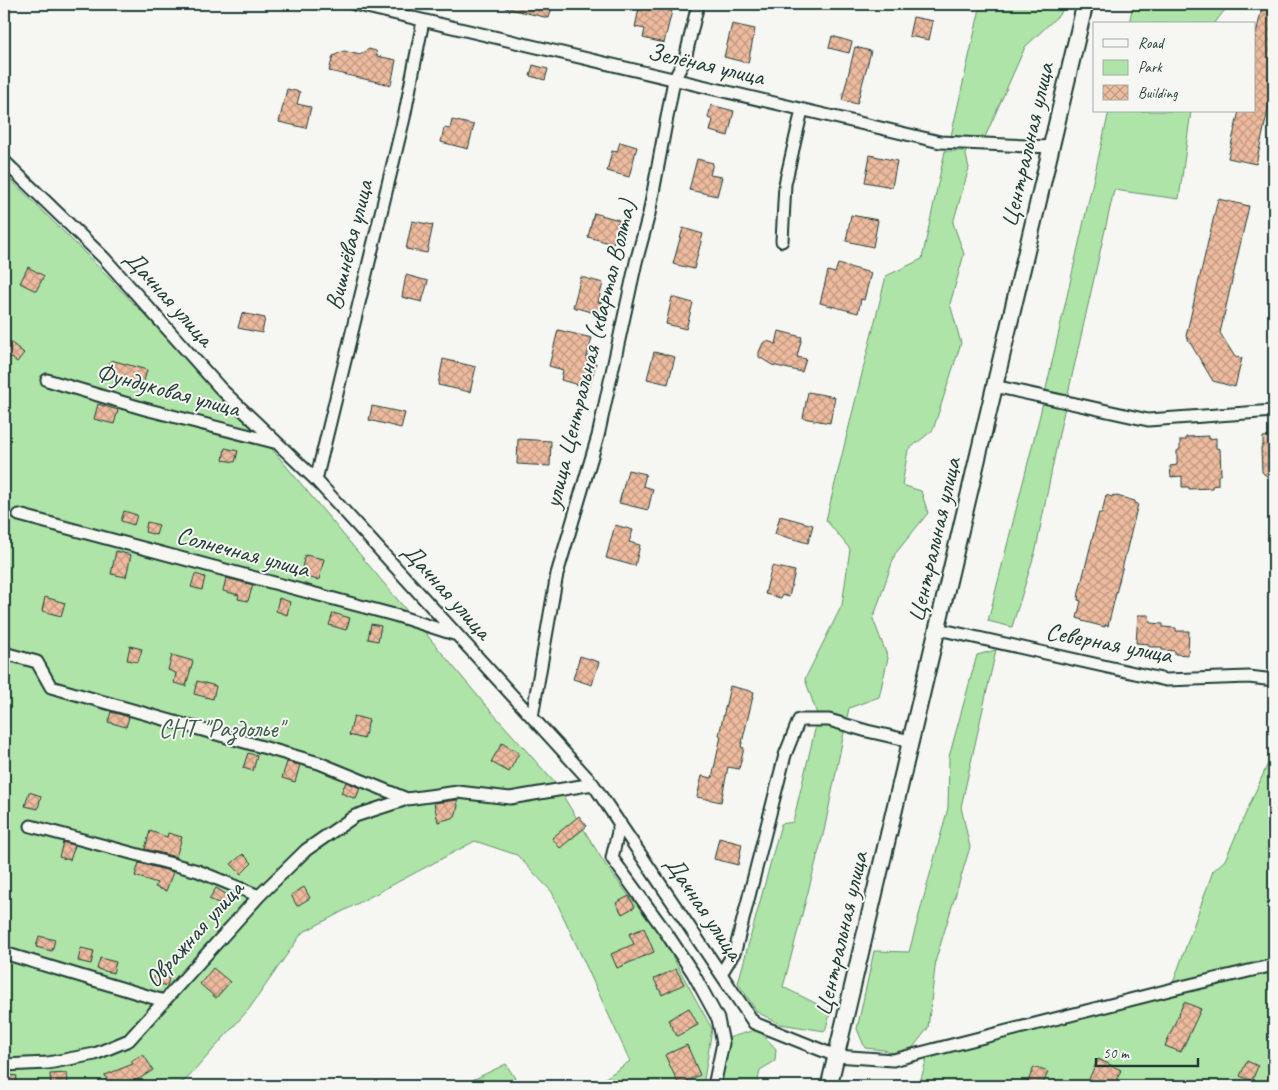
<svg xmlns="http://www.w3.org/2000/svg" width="1278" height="1090" font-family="Caveat,sans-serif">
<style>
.green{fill:#aee4a7;stroke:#66906e}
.building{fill:url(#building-cross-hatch);stroke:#1f3d34}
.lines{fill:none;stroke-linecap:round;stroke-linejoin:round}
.minor-casing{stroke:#1f3d34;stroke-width:15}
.tertiary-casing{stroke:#1f3d34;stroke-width:19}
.minor{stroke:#f6f6f2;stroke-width:11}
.tertiary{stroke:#f6f6f2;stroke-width:15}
.labels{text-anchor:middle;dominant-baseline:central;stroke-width:4;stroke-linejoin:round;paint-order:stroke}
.street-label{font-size:25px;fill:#1f3d34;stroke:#f6f6f2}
.park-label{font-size:25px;fill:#3c5e4b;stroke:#f6f6f2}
</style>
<defs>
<pattern id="building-cross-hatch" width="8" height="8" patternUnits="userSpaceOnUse" patternTransform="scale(1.25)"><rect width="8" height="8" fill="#eebb9f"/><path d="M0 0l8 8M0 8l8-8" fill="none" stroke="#c09982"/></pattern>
</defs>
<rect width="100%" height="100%" fill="#f6f6f2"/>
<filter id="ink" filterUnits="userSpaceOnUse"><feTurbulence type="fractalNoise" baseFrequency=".02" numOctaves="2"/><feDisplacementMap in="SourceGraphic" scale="10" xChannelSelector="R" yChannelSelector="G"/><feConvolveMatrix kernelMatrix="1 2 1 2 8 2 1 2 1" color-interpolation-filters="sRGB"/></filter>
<g filter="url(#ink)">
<!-- green -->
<path class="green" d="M 981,4 L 1064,4 L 1061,13 L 1025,47 L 985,137 L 951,136 Z
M 1133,4 L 1226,4 L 1227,7 L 1214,24 L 1129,24 Z
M 1109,111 L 1191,111 L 1179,199 L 1114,190 L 1060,429 L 1036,549 L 1012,627 L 988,621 L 1040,415 Z
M 945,151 L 965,151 L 969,168 L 953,223 L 964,254 L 950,304 L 961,343 L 933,430 L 908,450 L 902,485 L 921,491 L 928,513 L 895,554 L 873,619 L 888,658 L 879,697 L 849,708 L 824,831 L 783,987 L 831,1011 L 825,1031 L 780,1024 L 757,1012 L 738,983 L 781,824 L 793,822 L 818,717 L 805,679 L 842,605 L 850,549 L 826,520 L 886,276 L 922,259 Z
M 4,173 L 82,250 L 257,431 L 482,701 L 555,783 L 605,864 L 629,896 L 642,907 L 653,921 L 712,1029 L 703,1086 L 594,1086 L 630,1061 L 552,892 L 517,855 L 475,841 L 302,933 L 249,1009 L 188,1078 L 177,1086 L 4,1086 Z
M 996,650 L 961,807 L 970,847 L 936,959 L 928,1028 L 908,1054 L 899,1056 L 884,1050 L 865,1048 L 857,1029 L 874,951 L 909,952 L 948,808 L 949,757 L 977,655 Z
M 1274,750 L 1274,1086 L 919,1086 L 931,1043 L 1173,983 L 1213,871 L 1225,860 Z
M 758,1029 L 776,1049 L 775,1061 L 760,1070 L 757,1086 L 718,1086 L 728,1038 Z
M 506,1064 L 520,1086 L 460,1086 Z"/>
<!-- building -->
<path class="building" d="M 505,4 L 553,4 L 549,18 L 505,8 Z
M 640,4 L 672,11 L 664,43 L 643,38 L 645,29 L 635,27 Z
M 1263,4 L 1274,4 L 1274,84 L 1256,164 L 1228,158 L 1239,111 L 1254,111 L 1254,42 Z
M 913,17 L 933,21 L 929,40 L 909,36 Z
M 732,24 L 755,29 L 748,63 L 724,57 Z
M 832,36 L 852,42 L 849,53 L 829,48 Z
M 855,47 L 871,51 L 857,104 L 842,100 Z
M 369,49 L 376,51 L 377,56 L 396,60 L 391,85 L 329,71 L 333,56 L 344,51 L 360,55 Z
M 533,65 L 548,69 L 545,80 L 530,76 Z
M 287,89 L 300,92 L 297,104 L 311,107 L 306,128 L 279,122 Z
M 711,105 L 734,111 L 728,136 L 710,131 L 713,120 L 708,118 Z
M 452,120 L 474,125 L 468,149 L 441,142 L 444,128 L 450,129 Z
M 620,142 L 637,147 L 629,177 L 607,171 L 612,151 L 617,152 Z
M 870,155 L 897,161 L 892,187 L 865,182 Z
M 697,159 L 713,163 L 710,175 L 722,177 L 717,196 L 689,190 Z
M 1218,199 L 1249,206 L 1220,333 L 1235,357 L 1242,358 L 1235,387 L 1213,381 L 1186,336 Z
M 594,213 L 619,220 L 613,244 L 588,237 Z
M 851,215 L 878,220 L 873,247 L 846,241 Z
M 412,221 L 433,225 L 427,253 L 406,249 Z
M 683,228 L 703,234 L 694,269 L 673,264 Z
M 838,264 L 871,273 L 864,300 L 861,299 L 858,313 L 820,303 L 828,271 L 835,273 Z
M 28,267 L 44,276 L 36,291 L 20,283 Z
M 406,275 L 428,281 L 422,302 L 402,297 Z
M 581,277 L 603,283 L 598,302 L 602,303 L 598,314 L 573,307 Z
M 672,297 L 693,303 L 686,329 L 666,324 Z
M 242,313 L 265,318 L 262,333 L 238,328 Z
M 558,330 L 592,338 L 586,360 L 596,363 L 589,388 L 561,380 L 563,370 L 549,366 Z
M 779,331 L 802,337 L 797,357 L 806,359 L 802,372 L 772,365 L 759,357 L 759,352 L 763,343 L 767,341 L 776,344 Z
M 9,341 L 24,353 L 17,362 L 4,352 L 4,347 Z
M 654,352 L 675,357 L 668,384 L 647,379 Z
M 443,359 L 476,367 L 470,392 L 438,385 Z
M 111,360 L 147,370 L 142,388 L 105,378 Z
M 808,392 L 835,397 L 830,423 L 803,418 Z
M 98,404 L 118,410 L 114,424 L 94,419 Z
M 372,406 L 405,413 L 401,428 L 369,420 Z
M 1209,436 L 1209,439 L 1216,438 L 1216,448 L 1220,449 L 1221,474 L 1218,476 L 1218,485 L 1212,486 L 1212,488 L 1189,489 L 1189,487 L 1182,487 L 1182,476 L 1171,477 L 1170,466 L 1177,465 L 1177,451 L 1180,449 L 1180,440 L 1186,440 L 1186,437 Z
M 1274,436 L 1274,483 L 1262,472 L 1261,448 L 1263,445 L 1263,437 Z
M 518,439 L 551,441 L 550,466 L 517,464 Z
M 225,448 L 238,451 L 235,462 L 223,460 Z
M 628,470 L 646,474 L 643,486 L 653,489 L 648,510 L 619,503 Z
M 1106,495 L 1112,497 L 1113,495 L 1135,501 L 1135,503 L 1138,504 L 1108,626 L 1105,625 L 1105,627 L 1082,621 L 1082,620 L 1077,618 L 1081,601 L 1078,600 L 1079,592 L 1097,520 L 1099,513 L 1102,513 Z
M 124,511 L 137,515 L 134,525 L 121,521 Z
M 780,516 L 813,525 L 808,543 L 775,534 Z
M 147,522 L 159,525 L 156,535 L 145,532 Z
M 615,525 L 633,530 L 629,542 L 640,545 L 635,566 L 606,558 Z
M 116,551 L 131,555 L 126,577 L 111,574 Z
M 305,555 L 324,559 L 319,580 L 300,576 Z
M 772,566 L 795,571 L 789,597 L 782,595 L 781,598 L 765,594 Z
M 195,574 L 205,577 L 202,590 L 191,587 Z
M 226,578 L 253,585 L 248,601 L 238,599 L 239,595 L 223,591 Z
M 45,597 L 65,603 L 61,616 L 42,611 Z
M 279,598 L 290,602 L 287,615 L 276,611 Z
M 333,613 L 350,618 L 346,630 L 329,625 Z
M 1138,615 L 1149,615 L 1150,623 L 1163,624 L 1163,627 L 1176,628 L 1176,631 L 1189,631 L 1188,655 L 1175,654 L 1175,651 L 1162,650 L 1162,647 L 1149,647 L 1149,644 L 1136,643 Z
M 371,624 L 381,626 L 378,641 L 368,639 Z
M 130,646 L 142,649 L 138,662 L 127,660 Z
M 172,655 L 193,661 L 186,686 L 174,683 L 176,673 L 168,670 Z
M 580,656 L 599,662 L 592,685 L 573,679 Z
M 197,681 L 216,686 L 213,699 L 194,694 Z
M 730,686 L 754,692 L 741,747 L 744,748 L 739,769 L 728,767 L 721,802 L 697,797 L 702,776 L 712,778 L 721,736 L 719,735 Z
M 111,712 L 129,717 L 126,727 L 108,722 Z
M 354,716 L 369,720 L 364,739 L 349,735 Z
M 502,743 L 519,753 L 509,772 L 491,762 Z
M 248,753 L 257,756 L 253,771 L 243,768 Z
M 287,762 L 300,765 L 295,782 L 282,778 Z
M 346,782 L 360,788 L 356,799 L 341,793 Z
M 29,792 L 41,796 L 38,809 L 25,806 Z
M 457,800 L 458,806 L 455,817 L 438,822 L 434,803 Z
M 579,816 L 587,826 L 560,848 L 552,838 Z
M 150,831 L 167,837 L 168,833 L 182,837 L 176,857 L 145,849 Z
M 719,838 L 742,844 L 738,865 L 714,859 Z
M 63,842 L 75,846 L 70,860 L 59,857 Z
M 243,854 L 252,863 L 241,874 L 231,864 Z
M 139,863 L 173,872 L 166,891 L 155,887 L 157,883 L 135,876 Z
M 304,887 L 310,898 L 297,906 L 291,895 Z
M 216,888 L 229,896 L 223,905 L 209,899 Z
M 629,896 L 635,907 L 622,914 L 616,903 Z
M 644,928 L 654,952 L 617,968 L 611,954 L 634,944 L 629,934 Z
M 39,936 L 55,940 L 52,951 L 36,947 Z
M 81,948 L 94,951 L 91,964 L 78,961 Z
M 100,958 L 116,962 L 113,973 L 97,969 Z
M 213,968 L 230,982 L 216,998 L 200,984 Z
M 676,969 L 684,984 L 662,995 L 654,979 Z
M 156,971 L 170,975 L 167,986 L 153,982 Z
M 1184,1002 L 1201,1009 L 1181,1052 L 1165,1046 Z
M 689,1008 L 698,1025 L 677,1036 L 668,1020 Z
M 687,1045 L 700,1075 L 679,1085 L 665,1055 Z
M 143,1054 L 153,1070 L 128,1086 L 109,1086 L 105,1075 L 133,1064 L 131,1061 Z
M 1098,1059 L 1121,1070 L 1114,1086 L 1106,1086 L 1089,1079 Z
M 1247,1061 L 1258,1066 L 1252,1081 L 1240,1076 Z
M 1034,1067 L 1048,1072 L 1042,1086 L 1026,1086 Z
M 67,1073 L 68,1086 L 51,1086 L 50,1074 Z
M 4,1074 L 17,1076 L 15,1086 L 4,1086 Z"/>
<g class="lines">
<!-- minor casing -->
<g class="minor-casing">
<path id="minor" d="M 354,4 L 940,142 L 1051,147
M 4,161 L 104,258 L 221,389 L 316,480 L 593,784 L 754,1023 L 836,1056 L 893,1060 L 1177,988 L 1274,965
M 782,241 L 785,184 L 802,110
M 47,380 L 145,409 L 274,442
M 994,386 L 1148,420 L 1274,411
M 316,480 L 404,118 L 423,21
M 19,515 L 398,616 L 454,634
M 938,629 L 1166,680 L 1249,677 L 1274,680
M 4,653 L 37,662 L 51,687 L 319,763 L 407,799 L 458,792 L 510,798 L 593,784
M 532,717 L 557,574 L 598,436 L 636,262 L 649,214 L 674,80 L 685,59 L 698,4
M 620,823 L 612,858 L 665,931 L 693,973 L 718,1019 L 723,1043 L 714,1086
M 31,826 L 198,871 L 259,896
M 4,953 L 164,1001
M 721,974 L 735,951 L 785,755 L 799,720 L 829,720 L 867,731 L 911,741
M 4,1065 L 48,1063 L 95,1054 L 129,1040 L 259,896 L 306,850 L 355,816 L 407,799"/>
</g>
<!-- tertiary casing -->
<g class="tertiary-casing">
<path id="tertiary" d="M 829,1086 L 1085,4"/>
</g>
<!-- minor -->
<use href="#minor" class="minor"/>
<!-- tertiary -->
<use href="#tertiary" class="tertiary"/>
</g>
</g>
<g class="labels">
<!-- street labels -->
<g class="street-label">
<text transform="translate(706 64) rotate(13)">Зелёная улица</text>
<text transform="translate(1027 145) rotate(-77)">Центральная улица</text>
<text transform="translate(349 245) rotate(-76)">Вишнёвая улица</text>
<text transform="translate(169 298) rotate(48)">Дачная улица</text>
<text transform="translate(590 354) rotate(-76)">улица Центральная (квартал Волта)</text>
<text transform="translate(168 390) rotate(15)">Фундуковая улица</text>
<text transform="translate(934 540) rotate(-77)">Центральная улица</text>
<text transform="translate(243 552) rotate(15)">Солнечная улица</text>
<text transform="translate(447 591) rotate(48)">Дачная улица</text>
<text transform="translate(1109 643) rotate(11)">Северная улица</text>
<text transform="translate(704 908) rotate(56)">Дачная улица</text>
<text transform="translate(194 934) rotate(-48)">Овражная улица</text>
<text transform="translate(841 934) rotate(-77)">Центральная улица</text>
</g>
<!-- park labels -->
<g class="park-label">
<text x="221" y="729">СНТ "Раздолье"</text>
</g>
</g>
<!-- margin -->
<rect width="1278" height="1090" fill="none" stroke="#f6f6f2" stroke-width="20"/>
<rect x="10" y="10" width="1258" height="1070" fill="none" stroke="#1f3d34" stroke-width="2" filter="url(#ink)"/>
<!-- legend -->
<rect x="1093" y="22" width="162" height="90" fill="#f6f6f2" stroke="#a0aca6"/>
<rect x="1103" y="39" width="25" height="8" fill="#f6f6f2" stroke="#a0aca6"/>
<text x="1138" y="48" font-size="15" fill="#1f3d34">Road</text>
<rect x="1103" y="60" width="25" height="15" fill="#aee4a7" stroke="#a0aca6"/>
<text x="1138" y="72" font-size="15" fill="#1f3d34">Park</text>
<rect x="1103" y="85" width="25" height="15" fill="url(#building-cross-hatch)" stroke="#a0aca6"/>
<text x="1138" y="98" font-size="15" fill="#1f3d34">Building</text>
<!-- scale -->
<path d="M1096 1058v8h102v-8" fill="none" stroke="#1f3d34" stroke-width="2.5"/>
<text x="1103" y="1058" font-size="15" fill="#1f3d34" stroke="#f6f6f2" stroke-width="4" paint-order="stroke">50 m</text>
</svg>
